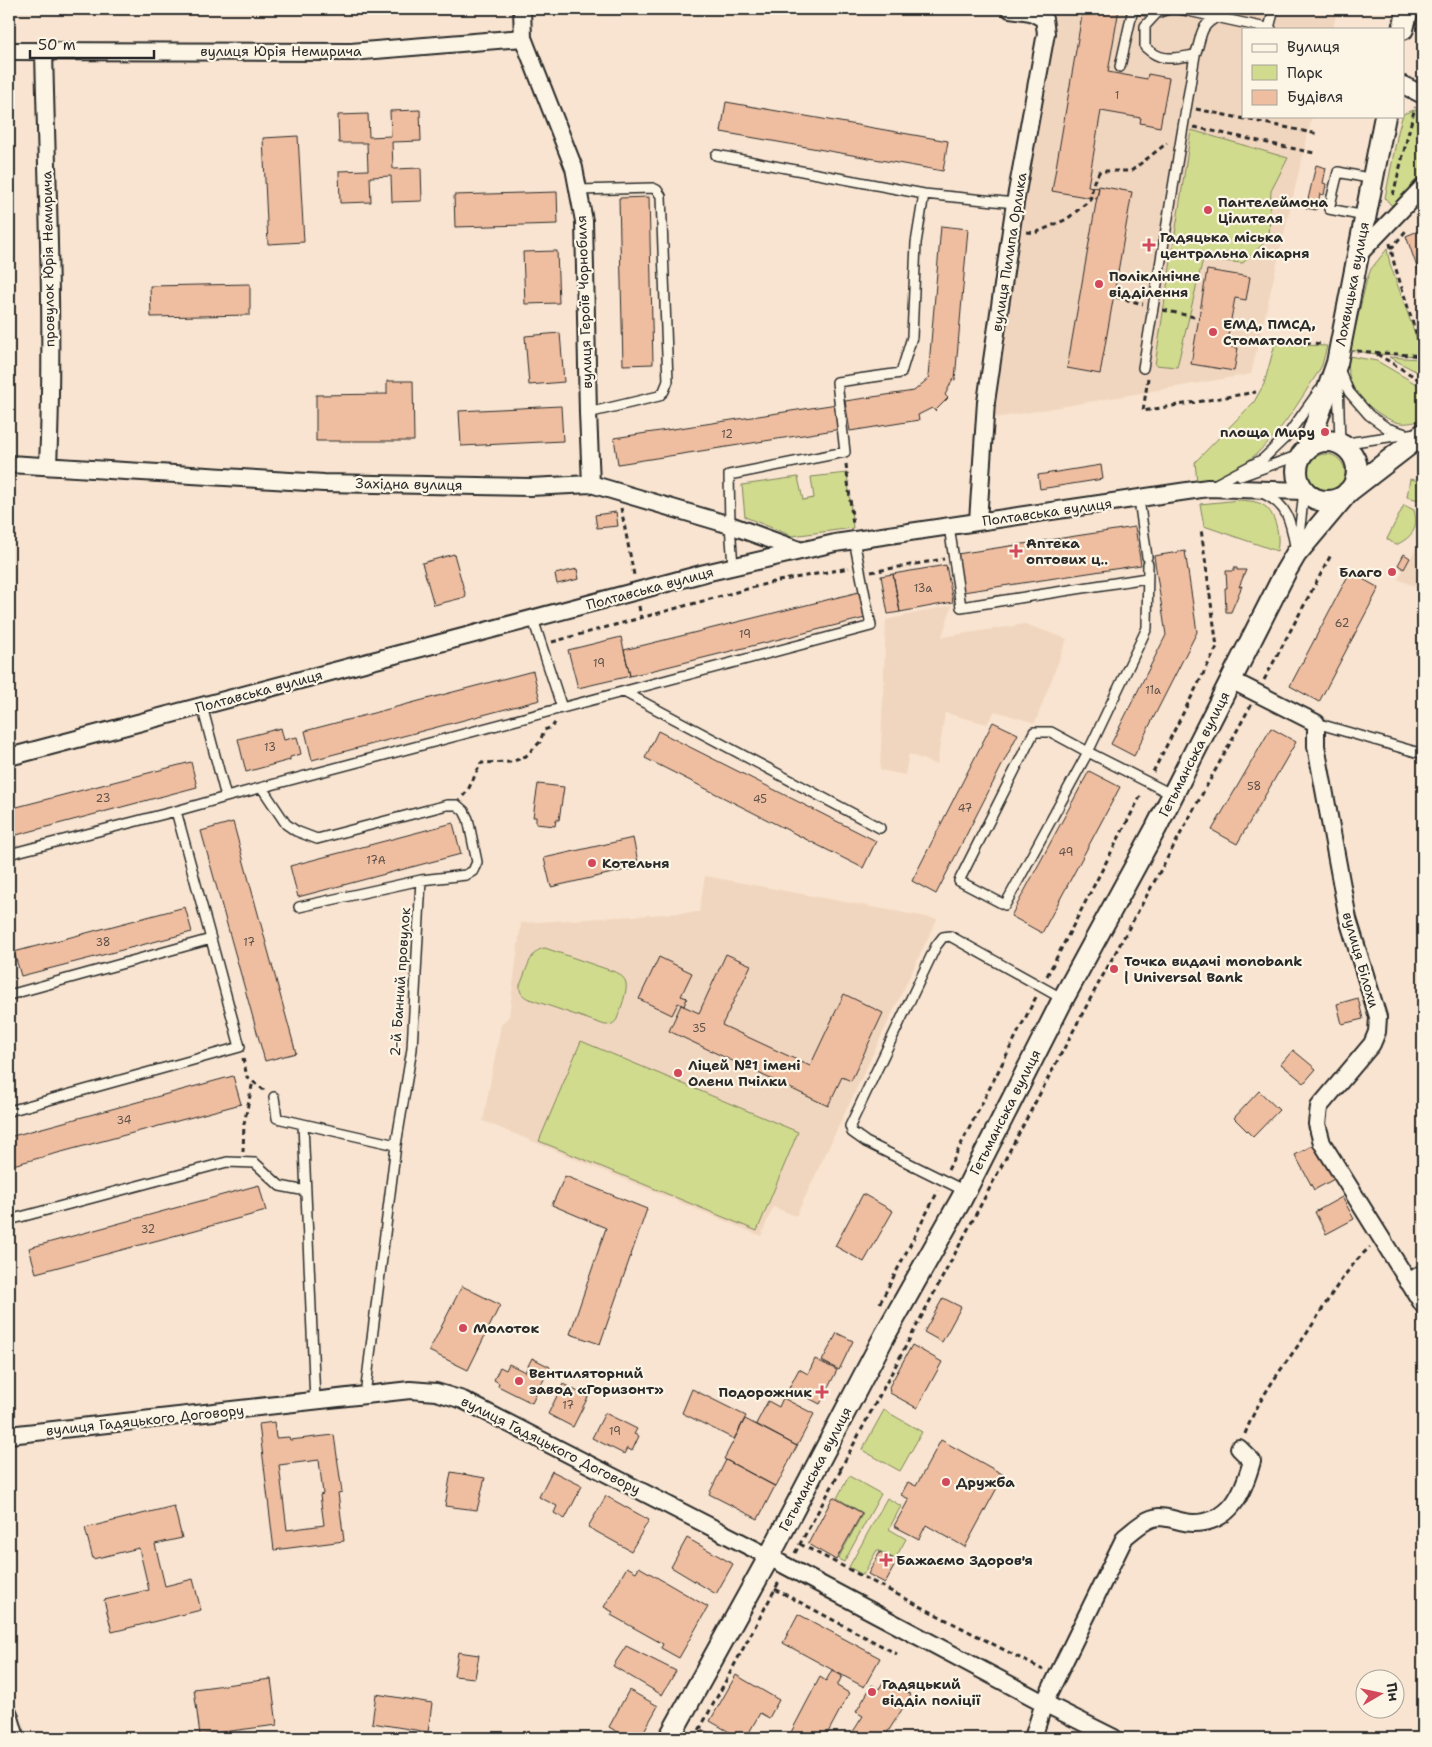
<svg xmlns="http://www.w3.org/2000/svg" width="1432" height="1747" font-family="'Shantell Sans',sans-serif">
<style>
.built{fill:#f1d6bf}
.green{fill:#d0db8e;stroke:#7e835c}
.building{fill:#efbea0;stroke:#2b2b2b;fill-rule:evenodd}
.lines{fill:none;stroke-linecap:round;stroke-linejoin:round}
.service-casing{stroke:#2b2b2b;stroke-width:12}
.minor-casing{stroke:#2b2b2b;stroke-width:20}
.tertiary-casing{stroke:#2b2b2b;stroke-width:24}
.path{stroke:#2b2b2b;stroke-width:3;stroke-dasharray:5 4;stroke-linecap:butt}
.service{stroke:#fcf5e5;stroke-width:9}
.minor{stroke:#fcf5e5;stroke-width:16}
.tertiary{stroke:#fcf5e5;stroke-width:20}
.poi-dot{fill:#d1495b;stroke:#fcf5e5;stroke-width:2}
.labels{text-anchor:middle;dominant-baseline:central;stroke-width:4.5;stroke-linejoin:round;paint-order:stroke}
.number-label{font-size:11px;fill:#5c5048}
.street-label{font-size:14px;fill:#2b2b2b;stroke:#fcf5e5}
.poi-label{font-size:14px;font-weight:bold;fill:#2b2b2b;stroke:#fcf5e5;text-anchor:start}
</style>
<rect width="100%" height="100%" fill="#f8e4d0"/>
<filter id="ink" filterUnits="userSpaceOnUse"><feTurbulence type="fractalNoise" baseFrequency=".02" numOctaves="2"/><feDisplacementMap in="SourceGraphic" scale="10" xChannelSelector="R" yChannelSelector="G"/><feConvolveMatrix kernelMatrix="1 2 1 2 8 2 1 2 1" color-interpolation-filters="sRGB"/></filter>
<g filter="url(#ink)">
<!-- built -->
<path class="built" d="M 1055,9 L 1337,9 L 1333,29 L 1243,29 L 1243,116 L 1312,116 L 1251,374 L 989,419 Z
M 1423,537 L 1423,590 L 1398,579 Z
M 952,605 L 942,637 L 1025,624 L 1067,639 L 1035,723 L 995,711 L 987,724 L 945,713 L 937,765 L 909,754 L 905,775 L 880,770 L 886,620 Z
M 705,876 L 937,919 L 796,1216 L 773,1207 L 761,1236 L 483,1121 L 501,1025 L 509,1016 L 521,923 L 699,912 Z"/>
<!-- green -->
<path class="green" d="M 1414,110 L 1423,111 L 1423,181 L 1401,206 L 1391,205 L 1385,198 L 1398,132 L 1403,114 Z
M 1191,130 L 1288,158 L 1271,191 L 1269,238 L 1243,263 L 1203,259 L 1177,367 L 1155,365 Z
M 1387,249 L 1390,264 L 1423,356 L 1376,354 L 1350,350 L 1367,279 L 1371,269 Z
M 1275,344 L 1327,346 C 1325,352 1324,359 1322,365 C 1318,374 1311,382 1306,391 C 1281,431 1247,477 1197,482 L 1195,462 L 1254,402 L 1264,384 Z
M 1349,356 L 1377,361 L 1423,388 L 1423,420 C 1416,422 1407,424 1400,423 C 1384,420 1360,401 1353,387 C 1348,379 1348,365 1349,356 Z
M 1389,357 L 1420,359 L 1423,368 L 1423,375 Z
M1307 473a19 19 0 1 1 38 0a19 19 0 1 1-38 0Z
M 847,473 L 853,528 L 792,536 L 745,517 L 742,485 L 798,477 L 803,500 L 814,498 L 811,477 Z
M 1410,479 L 1423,482 L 1423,501 L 1407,497 Z
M 1240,500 C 1249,501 1260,501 1267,508 C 1277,518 1280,538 1277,551 L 1204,526 L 1200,504 Z
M 1404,505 L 1414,510 C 1419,529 1412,537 1396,545 L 1387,539 Z
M 545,948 L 618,973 C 621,976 625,978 626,983 C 628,990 620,1011 617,1019 C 614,1024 611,1025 605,1025 L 529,999 C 522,996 519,992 520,985 C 526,973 530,949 545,948 Z
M 581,1041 L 798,1132 L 757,1231 L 539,1141 Z
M 884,1410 L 922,1432 L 900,1471 L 862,1450 Z
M 849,1476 L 881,1494 L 844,1562 L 838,1559 L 863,1513 L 837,1498 Z
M 887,1498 L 901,1506 L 889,1529 L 906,1539 L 895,1559 L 877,1550 L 863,1575 L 849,1567 Z"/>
<!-- building -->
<path class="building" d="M 1083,9 L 1119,9 L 1108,72 L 1147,79 L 1148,74 L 1169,78 L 1160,127 L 1140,123 L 1141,118 L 1101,111 L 1088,186 L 1099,188 L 1097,199 L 1052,191 Z
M 726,102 L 948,141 L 943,171 L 721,132 Z
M 420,110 L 421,141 L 392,142 L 393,169 L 421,168 L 422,201 L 392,202 L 391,176 L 370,177 L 371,202 L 340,203 L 339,171 L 368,170 L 367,143 L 339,143 L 338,115 L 368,114 L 369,137 L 391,136 L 390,111 Z
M 298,136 L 304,242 L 268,244 L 263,138 Z
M 1316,165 L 1326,168 L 1323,183 L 1326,184 L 1324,195 L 1320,194 L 1316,210 L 1306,208 Z
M 1099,186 L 1132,192 L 1100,374 L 1067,368 Z
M 557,192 L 558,224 L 455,227 L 454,195 Z
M 649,197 L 653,364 L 623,365 L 619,198 Z
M 941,226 L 968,229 L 955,380 L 953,379 L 945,395 L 948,398 L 935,411 L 932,408 L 918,415 L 919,420 L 850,431 L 845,401 L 914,391 L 930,377 L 928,377 Z
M 1423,229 L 1423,284 L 1406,236 Z
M 557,251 L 559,303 L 525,304 L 523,252 Z
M 1207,270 L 1250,277 L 1246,300 L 1235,298 L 1226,346 L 1238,348 L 1234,371 L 1191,364 Z
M 250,284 L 250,315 L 151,317 L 150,286 Z
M 560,333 L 564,382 L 529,385 L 525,336 Z
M 387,381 L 413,381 L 414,441 L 316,441 L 316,395 L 387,394 Z
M 837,404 L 841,429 L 618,464 L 614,438 Z
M 561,406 L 563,441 L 461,446 L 459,411 Z
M 1101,465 L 1103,479 L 1040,489 L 1038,475 Z
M 616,512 L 618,526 L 597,528 L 595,515 Z
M 1135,527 L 1141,565 L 963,592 L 957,554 Z
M 1185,551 L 1197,632 L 1134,756 L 1111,744 L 1166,635 L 1154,556 Z
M 454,554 L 466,597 L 434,605 L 422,563 Z
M 1404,554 L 1410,558 L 1404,569 L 1398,565 Z
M 946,565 L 953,602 L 900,612 L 893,574 Z
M 1234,568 L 1237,568 L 1237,570 L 1246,570 L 1239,587 L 1242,586 L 1231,612 L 1226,612 L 1225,588 L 1227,588 L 1226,571 L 1234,571 Z
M 577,569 L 579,579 L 557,584 L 555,574 Z
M 1350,572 L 1379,588 L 1319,702 L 1290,686 Z
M 893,574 L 900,612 L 888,614 L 881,576 Z
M 859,592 L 865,618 L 630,676 L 624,650 Z
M 621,637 L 630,676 L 578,688 L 568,650 Z
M 1423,650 L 1423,692 L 1416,651 Z
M 533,671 L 540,700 L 312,760 L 305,731 Z
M 993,722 L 1018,734 L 936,894 L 912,881 Z
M 281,728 L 284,740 L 297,737 L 301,754 L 290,757 L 290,760 L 246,772 L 238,739 Z
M 1271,728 L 1296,742 L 1237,844 L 1212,830 Z
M 658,731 L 876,841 L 863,868 L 645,758 Z
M 191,762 L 197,787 L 9,837 L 9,809 Z
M 1089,771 L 1120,787 L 1042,933 L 1011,916 Z
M 538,784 L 564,787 L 559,820 L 556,820 L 555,826 L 536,824 L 536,817 L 533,817 Z
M 233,822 L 296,1053 L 265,1061 L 201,831 Z
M 453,823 L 461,854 L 298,897 L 290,866 Z
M 633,838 L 639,867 L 551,887 L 544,858 Z
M 185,907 L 192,932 L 21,976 L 14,952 Z
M 726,954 L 751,965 L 722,1025 L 810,1066 L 844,994 L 883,1013 L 851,1081 L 842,1077 L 828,1106 L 669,1031 L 681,1005 L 699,1013 Z
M 659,957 L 692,973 L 681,996 L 687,998 L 684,1006 L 678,1003 L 672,1015 L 639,999 Z
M 1358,998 L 1363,1019 L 1342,1024 L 1337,1004 Z
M 1293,1050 L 1316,1069 L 1304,1083 L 1281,1064 Z
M 233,1076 L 241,1104 L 9,1166 L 9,1137 Z
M 1259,1091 L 1279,1110 L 1253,1137 L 1234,1118 Z
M 1317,1143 L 1336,1178 L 1314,1190 L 1295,1155 Z
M 565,1176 L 647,1209 L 600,1344 L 570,1334 L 606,1228 L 552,1205 Z
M 259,1185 L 266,1211 L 36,1273 L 29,1248 Z
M 863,1194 L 893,1211 L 864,1262 L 835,1246 Z
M 1342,1197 L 1354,1219 L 1326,1234 L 1315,1212 Z
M 462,1286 L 500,1305 L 468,1370 L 429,1351 Z
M 943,1298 L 961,1307 L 942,1342 L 924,1332 Z
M 837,1333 L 853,1341 L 839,1370 L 822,1361 Z
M 912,1345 L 942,1362 L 917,1408 L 890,1393 L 889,1387 Z
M 532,1358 L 550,1367 L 532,1403 L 498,1386 L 499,1383 L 494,1380 L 500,1367 L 506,1370 L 509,1364 L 525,1372 Z
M 815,1359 L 837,1370 L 820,1404 L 789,1388 L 799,1369 L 808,1374 Z
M 563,1384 L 588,1397 L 573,1427 L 548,1414 Z
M 692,1389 L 746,1416 L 734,1439 L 682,1413 Z
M 783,1398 L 814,1414 L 797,1446 L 756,1424 L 768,1401 L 779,1407 Z
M 605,1413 L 637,1429 L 634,1434 L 639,1436 L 632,1451 L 627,1448 L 624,1454 L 592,1438 Z
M 745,1419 L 797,1446 L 776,1487 L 724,1459 Z
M 274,1422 L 276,1438 L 289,1437 L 290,1440 L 334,1435 L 342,1492 L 338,1493 L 344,1541 L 274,1550 L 259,1424 ZM 319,1460 L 323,1494 L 320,1495 L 324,1525 L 287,1530 L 279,1465 Z
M 941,1440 L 1004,1475 L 965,1547 L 926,1525 L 919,1539 L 894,1526 L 909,1499 L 901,1495 L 908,1482 L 916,1486 Z
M 726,1460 L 775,1486 L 758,1519 L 709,1494 Z
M 552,1471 L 582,1486 L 565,1519 L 554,1513 L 557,1506 L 539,1497 Z
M 451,1472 L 485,1478 L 477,1510 L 445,1506 Z
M 606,1496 L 649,1520 L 631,1551 L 588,1527 Z
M 833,1497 L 862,1513 L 836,1560 L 808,1544 Z
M 174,1506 L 182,1538 L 155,1544 L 165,1586 L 193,1579 L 201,1610 L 112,1632 L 104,1600 L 149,1590 L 139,1548 L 93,1559 L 85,1528 Z
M 687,1538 L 733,1564 L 716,1594 L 671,1567 Z
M 880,1552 L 897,1561 L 885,1583 L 868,1574 Z
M 627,1567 L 636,1572 L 639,1567 L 708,1607 L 679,1658 L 661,1648 L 663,1644 L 611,1615 L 613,1612 L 604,1607 Z
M 798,1614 L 880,1658 L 864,1687 L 783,1643 Z
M 626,1646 L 676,1671 L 662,1695 L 613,1666 Z
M 458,1652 L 479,1655 L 475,1678 L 454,1676 Z
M 832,1670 L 842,1676 L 837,1686 L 849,1693 L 825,1738 L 788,1738 L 820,1677 L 826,1681 Z
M 736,1675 L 779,1700 L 769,1718 L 760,1713 L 746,1738 L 740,1738 L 710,1721 Z
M 271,1679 L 277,1725 L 200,1735 L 194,1689 Z
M 885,1679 L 911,1695 L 884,1738 L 849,1738 L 863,1716 L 856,1712 L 872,1685 L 879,1689 Z
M 629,1690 L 658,1706 L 640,1738 L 628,1738 L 609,1727 Z
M 376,1694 L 432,1703 L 428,1732 L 372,1723 Z
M 703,1730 L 718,1738 L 698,1738 Z"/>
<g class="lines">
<!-- service casing -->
<g class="service-casing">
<path id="service" d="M 1138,9 L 1157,13
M 1168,9 L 1157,13 L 1145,26 L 1145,47 C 1162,63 1174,58 1195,55 C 1203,37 1197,28 1217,17
M 1179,9 L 1271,29
M 1269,28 L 1274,9
M 1120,67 L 1133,9
M 716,155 L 924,194 L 1015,203
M 578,190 L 653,188 L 657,190 L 661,196 L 668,381 L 664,391 L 659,396 L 588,413
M 1365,216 L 1329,209 L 1338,172 L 1373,179
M 1143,368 L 1195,55
M 1339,369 L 1349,392 L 1369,415 L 1387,428 L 1403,433
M 1338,379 L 1340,444 L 1416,433
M 1241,476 L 1302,454
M 1214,485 L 1263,459 L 1287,436 L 1319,391
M 1264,494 C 1290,506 1291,525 1296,551
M 1139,499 L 1147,557
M 949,526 L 961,607 L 1147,578
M 1298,544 L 1304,491
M 1148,564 L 1147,628 L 1088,752 L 1173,795
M 733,566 L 730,525 L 729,475 L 845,452 L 837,382 L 901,373 L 912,337 L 916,243 L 924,194
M 533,619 L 562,708
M 624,692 L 880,828
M 1316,723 L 1423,754
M 1034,732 L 1051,732 L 1088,752 L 1005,905 L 959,881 Z
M 262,788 L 286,824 L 296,831 L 317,839 L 447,805 L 457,805 L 464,811 L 468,819 L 477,862 L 473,871 L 466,875 L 421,880 L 299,907
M 226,797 L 871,626 L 854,540
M 9,854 L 176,811
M 9,995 L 211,939 L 176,811 L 226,797 L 202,706
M 274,1097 L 277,1118 L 303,1124
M 9,1111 L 240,1047 L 211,939
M 396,1145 L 412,1049 L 421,880
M 965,1191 L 866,1142 L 852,1132 L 850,1126 L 936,946 L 943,937 L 950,936 L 1063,999
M 9,1212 L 13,1219 L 227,1162 L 255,1163 L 280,1186 L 306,1191
M 315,1401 L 303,1124 L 396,1145 L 365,1395"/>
</g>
<!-- minor casing -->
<g class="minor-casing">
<path id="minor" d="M 522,9 L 523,38 L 574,168 L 584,221 L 588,413 L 591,484
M 9,51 L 351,52 L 523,38
M 44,51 C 47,189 54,328 48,466
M 1403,85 L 1423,95
M 1357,256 L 1423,187
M 9,464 L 324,483 L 530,487 L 591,484 L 730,525 L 799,550
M 978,521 L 986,402 L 1015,203 L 1046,33 L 1044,19 L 1031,12 L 1010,9
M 1231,680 L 1316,723 L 1316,746 L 1348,919 L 1378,1017 L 1377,1032 L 1372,1044 L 1319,1107 L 1317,1124 L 1322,1143 L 1423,1305
M 9,757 L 705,573 L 835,543 L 1194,490 L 1208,488 L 1304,491
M 1408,1282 L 1423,1273
M 9,1435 L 410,1390 L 436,1392 L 463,1400 L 754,1549 L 1044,1703 L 1114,1738
M 9,1714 L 16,1738
M 1033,1738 L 1044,1703 L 1125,1537 C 1135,1529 1146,1518 1159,1517 C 1170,1517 1182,1523 1193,1523 C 1231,1523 1243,1493 1252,1461 L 1239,1448"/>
</g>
<!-- tertiary casing -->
<g class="tertiary-casing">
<path id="tertiary" d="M 1403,29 L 1408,9
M1297 471a30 30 0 1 1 60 0a30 30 0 1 1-60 0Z
M 1307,449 L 1337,363 L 1385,116
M 669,1738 L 769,1557 L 885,1335 L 962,1198 L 1063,999 L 1156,828 L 1286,571 L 1296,554 L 1348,492 L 1423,434"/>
</g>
<!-- path -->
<path class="path" d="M 1196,109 L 1318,134
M 1194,127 L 1314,153
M 1393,195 L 1415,107
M 1027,232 L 1035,233 L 1067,219 L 1090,200 L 1094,181 L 1100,171 L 1131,171 L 1167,143
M 1390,243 L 1394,263 L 1423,355
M 1391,249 L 1408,228
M 1116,297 L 1143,304
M 1163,310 L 1199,318
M 1270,340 L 1324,344
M 1357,351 L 1423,356
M 1377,354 L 1423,382
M 1148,378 L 1143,411 L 1256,392
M 846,464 L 853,525
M 621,508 L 634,575
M 871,572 L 944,559
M 639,606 L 641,618
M 552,642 L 773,582 L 849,568
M 1264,680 L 1332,553
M 1153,772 L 1217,647 L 1201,529
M 463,796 L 468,790 L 481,763 L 512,762 L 526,756 L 540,742 L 544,730 L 552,727 L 555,723
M 1047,976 L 1142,793
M 243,1058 L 247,1077 L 264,1090
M 243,1152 L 244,1124 L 253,1081
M 948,1170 L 1036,997
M 880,1303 L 938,1191
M 1245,1434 C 1259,1396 1284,1366 1307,1333 C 1327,1303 1343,1271 1370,1247
M 840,1470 L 1095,990 L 1251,705
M 800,1544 L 1043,1670
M 795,1553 L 841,1470
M 775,1589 L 897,1654
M 695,1738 L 780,1580"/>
<!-- service -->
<use href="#service" class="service"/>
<!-- minor -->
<use href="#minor" class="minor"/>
<!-- tertiary -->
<use href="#tertiary" class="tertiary"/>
</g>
</g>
<!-- markers -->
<g class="poi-dot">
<circle cx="1208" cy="210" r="5"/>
<path d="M1146.5 237.5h5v5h5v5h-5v5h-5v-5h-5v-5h5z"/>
<circle cx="1099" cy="284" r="5"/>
<circle cx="1213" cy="332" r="5"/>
<circle cx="1325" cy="432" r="5"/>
<path d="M1013.5 543.5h5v5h5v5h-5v5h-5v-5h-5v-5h5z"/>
<circle cx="1392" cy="572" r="5"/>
<circle cx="592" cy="863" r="5"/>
<circle cx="1114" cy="969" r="5"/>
<circle cx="678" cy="1073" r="5"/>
<circle cx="463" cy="1328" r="5"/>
<circle cx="519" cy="1381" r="5"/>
<path d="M819.5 1384.5h5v5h5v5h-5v5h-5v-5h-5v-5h5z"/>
<circle cx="946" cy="1482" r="5"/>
<path d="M883.5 1552.5h5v5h5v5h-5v5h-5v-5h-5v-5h5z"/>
<circle cx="872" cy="1692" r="5"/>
</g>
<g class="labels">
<!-- number labels -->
<g class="number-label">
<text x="1117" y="95">1</text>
<text x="727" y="434">12</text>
<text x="923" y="588">13а</text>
<text x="1342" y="623">62</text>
<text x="745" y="634">19</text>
<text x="599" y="663">19</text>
<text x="1153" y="690">11а</text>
<text x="270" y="747">13</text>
<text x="1254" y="786">58</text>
<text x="103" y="798">23</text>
<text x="760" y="799">45</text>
<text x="965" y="808">47</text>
<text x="1066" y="852">49</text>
<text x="376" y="860">17А</text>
<text x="103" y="942">38</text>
<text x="249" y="942">17</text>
<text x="699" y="1028">35</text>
<text x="124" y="1120">34</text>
<text x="148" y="1229">32</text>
<text x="568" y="1405">17</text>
<text x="615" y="1431">19</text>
</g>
<!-- street labels -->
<g class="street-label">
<text x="281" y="51">вулиця Юрія Немирича</text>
<text transform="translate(1009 252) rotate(-81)">вулиця Пилипа Орлика</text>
<text transform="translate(48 259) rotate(-91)">провулок Юрія Немирича</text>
<text transform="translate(1352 284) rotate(-79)">Лохвицька вулиця</text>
<text transform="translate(584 302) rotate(-92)">вулиця Героїв Чорнобиля</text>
<text transform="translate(409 484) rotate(1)">Західна вулиця</text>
<text transform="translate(1047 512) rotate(-8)">Полтавська вулиця</text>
<text transform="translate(650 588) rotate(-15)">Полтавська вулиця</text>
<text transform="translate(259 691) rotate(-15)">Полтавська вулиця</text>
<text transform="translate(1194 754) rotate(-63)">Гетьманська вулиця</text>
<text transform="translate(1361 960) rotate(74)">вулиця Білохи</text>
<text transform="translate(400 982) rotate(-86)">2-й Банний провулок</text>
<text transform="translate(1005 1112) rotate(-63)">Гетьманська вулиця</text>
<text transform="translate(145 1420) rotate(-6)">вулиця Гадяцького Договору</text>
<text transform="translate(551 1445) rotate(27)">вулиця Гадяцького Договору</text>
<text transform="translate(815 1469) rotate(-62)">Гетьманська вулиця</text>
</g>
<!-- poi labels -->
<g class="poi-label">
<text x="1218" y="202">Пантелеймона<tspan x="1218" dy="16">Цілителя</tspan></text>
<text x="1160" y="237">Гадяцька міська<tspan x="1160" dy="16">центральна лікарня</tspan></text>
<text x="1109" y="276">Поліклінічне<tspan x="1109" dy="16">відділення</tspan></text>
<text x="1223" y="324">ЕМД, ПМСД,<tspan x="1223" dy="16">Стоматолог</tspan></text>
<text x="1315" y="432" text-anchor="end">площа Миру</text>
<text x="1026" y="543">Аптека<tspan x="1026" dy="16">оптових ц‥</tspan></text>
<text x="1382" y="572" text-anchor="end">Благо</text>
<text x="602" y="863">Котельня</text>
<text x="1124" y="961">Точка видачі monobank<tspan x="1124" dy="16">| Universal Bank</tspan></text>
<text x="688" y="1065">Ліцей №1 імені<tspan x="688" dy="16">Олени Пчілки</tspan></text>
<text x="473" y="1328">Молоток</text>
<text x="529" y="1373">Вентиляторний<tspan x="529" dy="16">завод «Горизонт»</tspan></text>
<text x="812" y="1392" text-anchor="end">Подорожник</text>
<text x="956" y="1482">Дружба</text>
<text x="896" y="1560">Бажаємо Здоров'я</text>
<text x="882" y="1684">Гадяцький<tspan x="882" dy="16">відділ поліції</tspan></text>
</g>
</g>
<!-- margin -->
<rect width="1432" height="1747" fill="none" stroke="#fcf5e5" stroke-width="30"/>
<rect x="15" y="15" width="1402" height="1717" fill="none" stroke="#2b2b2b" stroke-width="2" filter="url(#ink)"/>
<!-- legend -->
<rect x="1242" y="28" width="162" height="90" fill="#fcf5e5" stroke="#a8a49b"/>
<rect x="1252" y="44" width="25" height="8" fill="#fcf5e5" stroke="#a8a49b"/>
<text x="1287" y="52" font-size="15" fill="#2b2b2b">Вулиця</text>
<rect x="1252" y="65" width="25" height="15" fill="#d0db8e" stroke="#a8a49b"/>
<text x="1287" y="78" font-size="15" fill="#2b2b2b">Парк</text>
<rect x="1252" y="90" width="25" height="15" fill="#efbea0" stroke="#a8a49b"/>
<text x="1287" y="102" font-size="15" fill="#2b2b2b">Будівля</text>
<!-- north arrow -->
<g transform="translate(1380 1694) rotate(81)"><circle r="24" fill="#fcf5e5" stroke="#a8a49b"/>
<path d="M0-4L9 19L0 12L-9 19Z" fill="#d1495b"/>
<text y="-8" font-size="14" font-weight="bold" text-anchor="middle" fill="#2b2b2b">Пн</text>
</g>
<!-- scale -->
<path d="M30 50v8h124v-8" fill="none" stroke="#2b2b2b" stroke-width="2.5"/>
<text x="38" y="50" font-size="15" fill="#2b2b2b" stroke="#fcf5e5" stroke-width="4" paint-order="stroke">50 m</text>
</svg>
